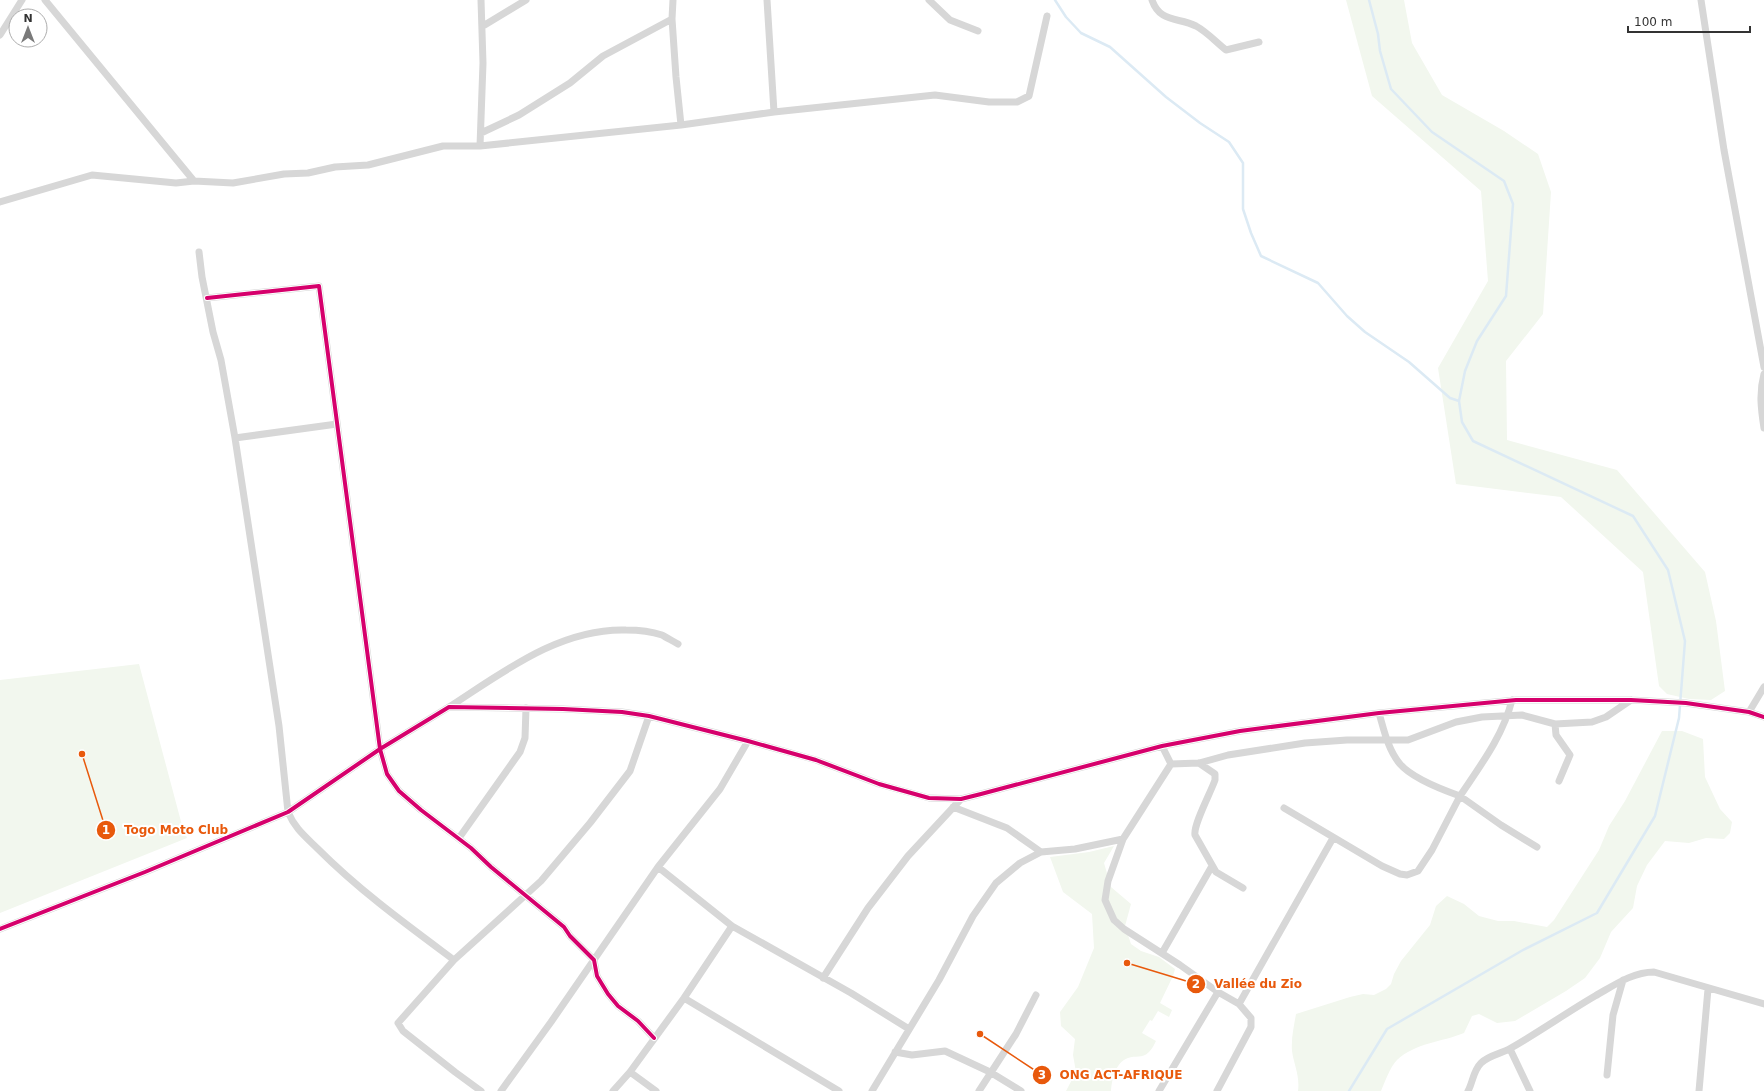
<svg xmlns="http://www.w3.org/2000/svg" width="1764" height="1091" font-family="'DejaVu Sans',sans-serif">
<style>
.green{fill:#f2f7ee}
.lines{fill:none;stroke-linecap:round;stroke-linejoin:round}
.stream{stroke:#dceaf4;stroke-width:2.5}
.street{stroke:#d7d7d7;stroke-width:7}
.cycleway-casing{stroke:#fff;stroke-width:6}
.cycleway{stroke:#d6006c;stroke-width:4}
.leader{fill:none;stroke:#e8590c;stroke-width:1.5}
.callout-dot{fill:#e8590c;stroke:#fff;stroke-width:1.5}
.mark-label{font-size:12px;text-anchor:middle;font-weight:bold;fill:#fff}
.callout-label{font-size:12px;text-anchor:middle;font-weight:bold;fill:#e8590c;stroke:#fff;stroke-width:4;stroke-linejoin:round;paint-order:stroke}
</style>
<rect width="100%" height="100%" fill="#fff"/>
<!-- green -->
<path class="green" d="M 1346,0 L 1404,0 L 1412,43 L 1442,95 L 1504,131 L 1538,154 L 1551,192 L 1543,314 L 1506,361 L 1507,440 L 1617,470 L 1705,572 L 1716,621 L 1725,691 L 1711,700 L 1689,699 L 1667,694 L 1659,686 L 1643,572 L 1561,497 L 1456,484 L 1438,368 L 1488,281 L 1481,191 L 1372,96 Z
M 139,664 L 183,829 L 187,838 L 0,913 L 0,680 Z
M 1662,731 L 1682,731 L 1703,739 L 1705,777 L 1720,809 L 1732,822 L 1730,833 L 1724,839 L 1706,838 L 1689,843 L 1665,841 L 1647,865 L 1637,886 L 1633,908 L 1611,932 L 1600,958 L 1585,978 L 1566,991 L 1515,1021 L 1497,1023 L 1479,1014 L 1472,1016 L 1464,1033 C 1442,1042 1415,1043 1397,1060 C 1390,1067 1385,1082 1381,1091 L 1298,1091 C 1300,1076 1294,1065 1292,1051 C 1291,1038 1294,1026 1296,1014 L 1350,997 L 1363,994 L 1374,995 L 1386,989 L 1391,984 L 1394,974 L 1401,961 L 1430,925 L 1436,906 L 1447,896 L 1464,904 L 1479,916 L 1498,921 L 1514,921 L 1547,927 L 1554,920 L 1599,850 L 1609,826 L 1625,801 Z
M 1114,846 L 1104,863 L 1111,887 L 1131,904 L 1125,926 L 1131,944 L 1141,951 L 1159,957 L 1175,969 L 1173,976 L 1160,1003 L 1172,1010 L 1169,1017 L 1158,1011 L 1152,1021 L 1150,1020 L 1142,1033 L 1156,1041 C 1154,1045 1152,1049 1149,1052 C 1142,1059 1135,1055 1128,1058 C 1115,1063 1112,1079 1111,1091 L 1066,1091 L 1076,1072 L 1073,1055 L 1075,1039 L 1061,1026 L 1060,1012 L 1078,987 L 1094,948 L 1092,914 L 1063,892 L 1050,857 L 1089,852 Z"/>
<g class="lines">
<!-- stream -->
<path class="stream" d="M 1055,0 L 1066,17 L 1081,33 L 1110,47 L 1166,97 L 1200,123 L 1229,142 L 1243,163 L 1243,209 L 1251,233 L 1261,256 L 1318,283 L 1347,316 L 1365,332 L 1409,362 L 1450,398 L 1459,401
M 1349,1091 L 1387,1029 L 1523,950 L 1597,913 L 1655,816 L 1679,718 L 1685,641 L 1668,570 L 1633,516 L 1473,441 L 1462,422 L 1459,401 L 1465,371 L 1477,341 L 1506,296 L 1513,204 L 1504,181 L 1432,132 L 1391,89 L 1380,51 L 1378,34 L 1369,0"/>
<!-- street -->
<path class="street" d="M 45,0 L 194,181
M 767,0 L 774,112
M 929,0 L 950,20 L 978,31
M 1152,0 C 1160,23 1178,17 1196,26 C 1207,32 1216,42 1226,50 L 1259,42
M 1701,0 L 1724,150 L 1764,367
M 483,26 L 526,0
M 0,35 L 22,0
M 681,125 L 774,112 L 935,95 L 989,102 L 1017,102 L 1029,96 L 1047,16
M 481,133 L 519,115 L 570,83 L 603,56 L 672,19 L 673,0
M 480,146 L 483,63 L 481,0
M 0,202 L 92,175 L 176,183 L 194,181 L 233,183 L 284,174 L 308,173 L 335,167 L 368,165 L 443,146 L 480,146 L 681,125 L 676,77 L 672,19
M 199,252 L 202,277 L 213,332 L 221,360 L 235,438 L 279,726 L 288,812 C 295,829 306,837 318,849 C 360,891 407,925 454,960
M 207,298 L 319,286 L 380,749 L 387,774 L 399,791 L 421,810 L 471,848 L 491,867 L 564,927 L 570,936 L 594,960 L 597,976 L 608,994 L 618,1006 L 638,1021 L 654,1038
M 1764,374 C 1759,393 1761,409 1764,428
M 235,438 L 337,424
M 449,707 C 502,673 559,628 626,630 C 638,630 650,631 662,635 C 667,638 673,641 678,644
M 1749,712 L 1764,687
M 1379,713 C 1384,730 1388,750 1400,764 C 1412,778 1443,790 1460,796 C 1480,766 1503,736 1512,700
M 1555,724 L 1556,735 L 1570,755 L 1559,781
M 1162,746 L 1171,764
M 1199,763 L 1215,774 L 1215,780 C 1211,792 1193,825 1195,835 L 1216,872 L 1243,888
M 953,807 L 1007,828 L 1041,852
M 1284,808 L 1382,866 L 1400,874 L 1407,875 L 1418,871 L 1432,850 L 1460,796 L 1501,825 L 1537,847
M 459,838 L 520,752 L 525,738 L 526,708
M 1123,839 L 1108,881 L 1105,900 L 1114,920 L 1124,929 L 1180,965 L 1218,992 L 1239,1004 L 1251,1018 L 1251,1027 L 1217,1091
M 658,867 L 732,926 L 851,993 L 909,1029
M 0,929 L 145,872 L 288,812 L 380,749 L 449,707 L 563,709 L 622,712 L 649,716 L 748,741 L 816,760 L 879,784 L 929,798 L 961,799 L 981,794 L 1162,746 L 1240,731 L 1379,713 L 1516,700 L 1631,700 L 1686,703 L 1749,712 L 1764,717
M 1162,953 L 1212,866
M 823,978 L 868,908 L 908,856 L 961,799
M 684,998 L 839,1091
M 1239,1004 L 1333,838
M 1510,1049 L 1530,1091
M 895,1052 L 912,1055 L 945,1051 L 990,1072 L 1021,1091
M 630,1072 L 656,1091
M 1607,1075 L 1613,1015 L 1623,980
M 481,1091 L 455,1072 L 403,1031 L 398,1023 L 454,960 L 541,881 L 590,823 L 630,771 L 649,716
M 501,1091 L 551,1022 L 658,867 L 720,789 L 748,741
M 613,1091 L 630,1072 L 684,998 L 732,926
M 872,1091 L 939,980 L 973,916 L 996,883 L 1020,863 L 1041,852 L 1075,849 L 1123,839 L 1171,764 L 1199,763 L 1228,755 L 1305,743 L 1347,740 L 1408,740 L 1456,722 L 1482,717 L 1522,715 L 1555,724 L 1592,722 L 1606,717 L 1631,700
M 979,1091 L 1016,1034 L 1036,995
M 1159,1091 L 1218,992
M 1468,1091 C 1473,1082 1473,1071 1481,1063 C 1489,1055 1501,1054 1511,1048 C 1539,1032 1566,1013 1595,996 C 1613,986 1632,972 1654,972 L 1764,1004
M 1699,1091 L 1708,989"/>
<!-- cycleway casing -->
<g class="cycleway-casing">
<path id="cycleway" d="M 207,298 L 319,286 L 380,749 L 387,774 L 399,791 L 421,810 L 471,848 L 491,867 L 564,927 L 570,936 L 594,960 L 597,976 L 608,994 L 618,1006 L 638,1021 L 654,1038
M 0,929 L 145,872 L 288,812 L 380,749 L 449,707 L 563,709 L 622,712 L 649,716 L 748,741 L 816,760 L 879,784 L 929,798 L 961,799 L 981,794 L 1162,746 L 1240,731 L 1379,713 L 1516,700 L 1631,700 L 1686,703 L 1749,712 L 1764,717"/>
</g>
<!-- cycleway -->
<use href="#cycleway" class="cycleway"/>
</g>
<!-- callouts -->
<path class="leader" d="M82 754L106 830M1127 963L1196 984M980 1034L1042 1075"/>
<g class="callout-dot">
<circle cx="82" cy="754" r="4"/>
<circle cx="1127" cy="963" r="4"/>
<circle cx="980" cy="1034" r="4"/>
<circle cx="106" cy="830" r="10"/>
<circle cx="1196" cy="984" r="10"/>
<circle cx="1042" cy="1075" r="10"/>
</g>
<g class="mark-label">
<text x="106" y="834">1</text>
<text x="1196" y="988">2</text>
<text x="1042" y="1079">3</text>
</g>
<g class="callout-label">
<text x="176" y="834">Togo Moto Club</text>
<text x="1258" y="988">Vallée du Zio</text>
<text x="1121" y="1079">ONG ACT-AFRIQUE</text>
</g>
<!-- north arrow -->
<g transform="translate(28 28)"><circle r="19" fill="#ffffff" stroke="#adadad"/>
<path d="M0-3L7 15L0 10L-7 15Z" fill="#7a7a7a"/>
<text y="-6" font-size="11" font-weight="bold" text-anchor="middle" fill="#333333">N</text>
</g>
<!-- scale -->
<path d="M1628 26v6h122v-6" fill="none" stroke="#333333" stroke-width="2"/>
<text x="1634" y="26" font-size="12" fill="#333333" stroke="#ffffff" stroke-width="3" paint-order="stroke">100 m</text>
</svg>
